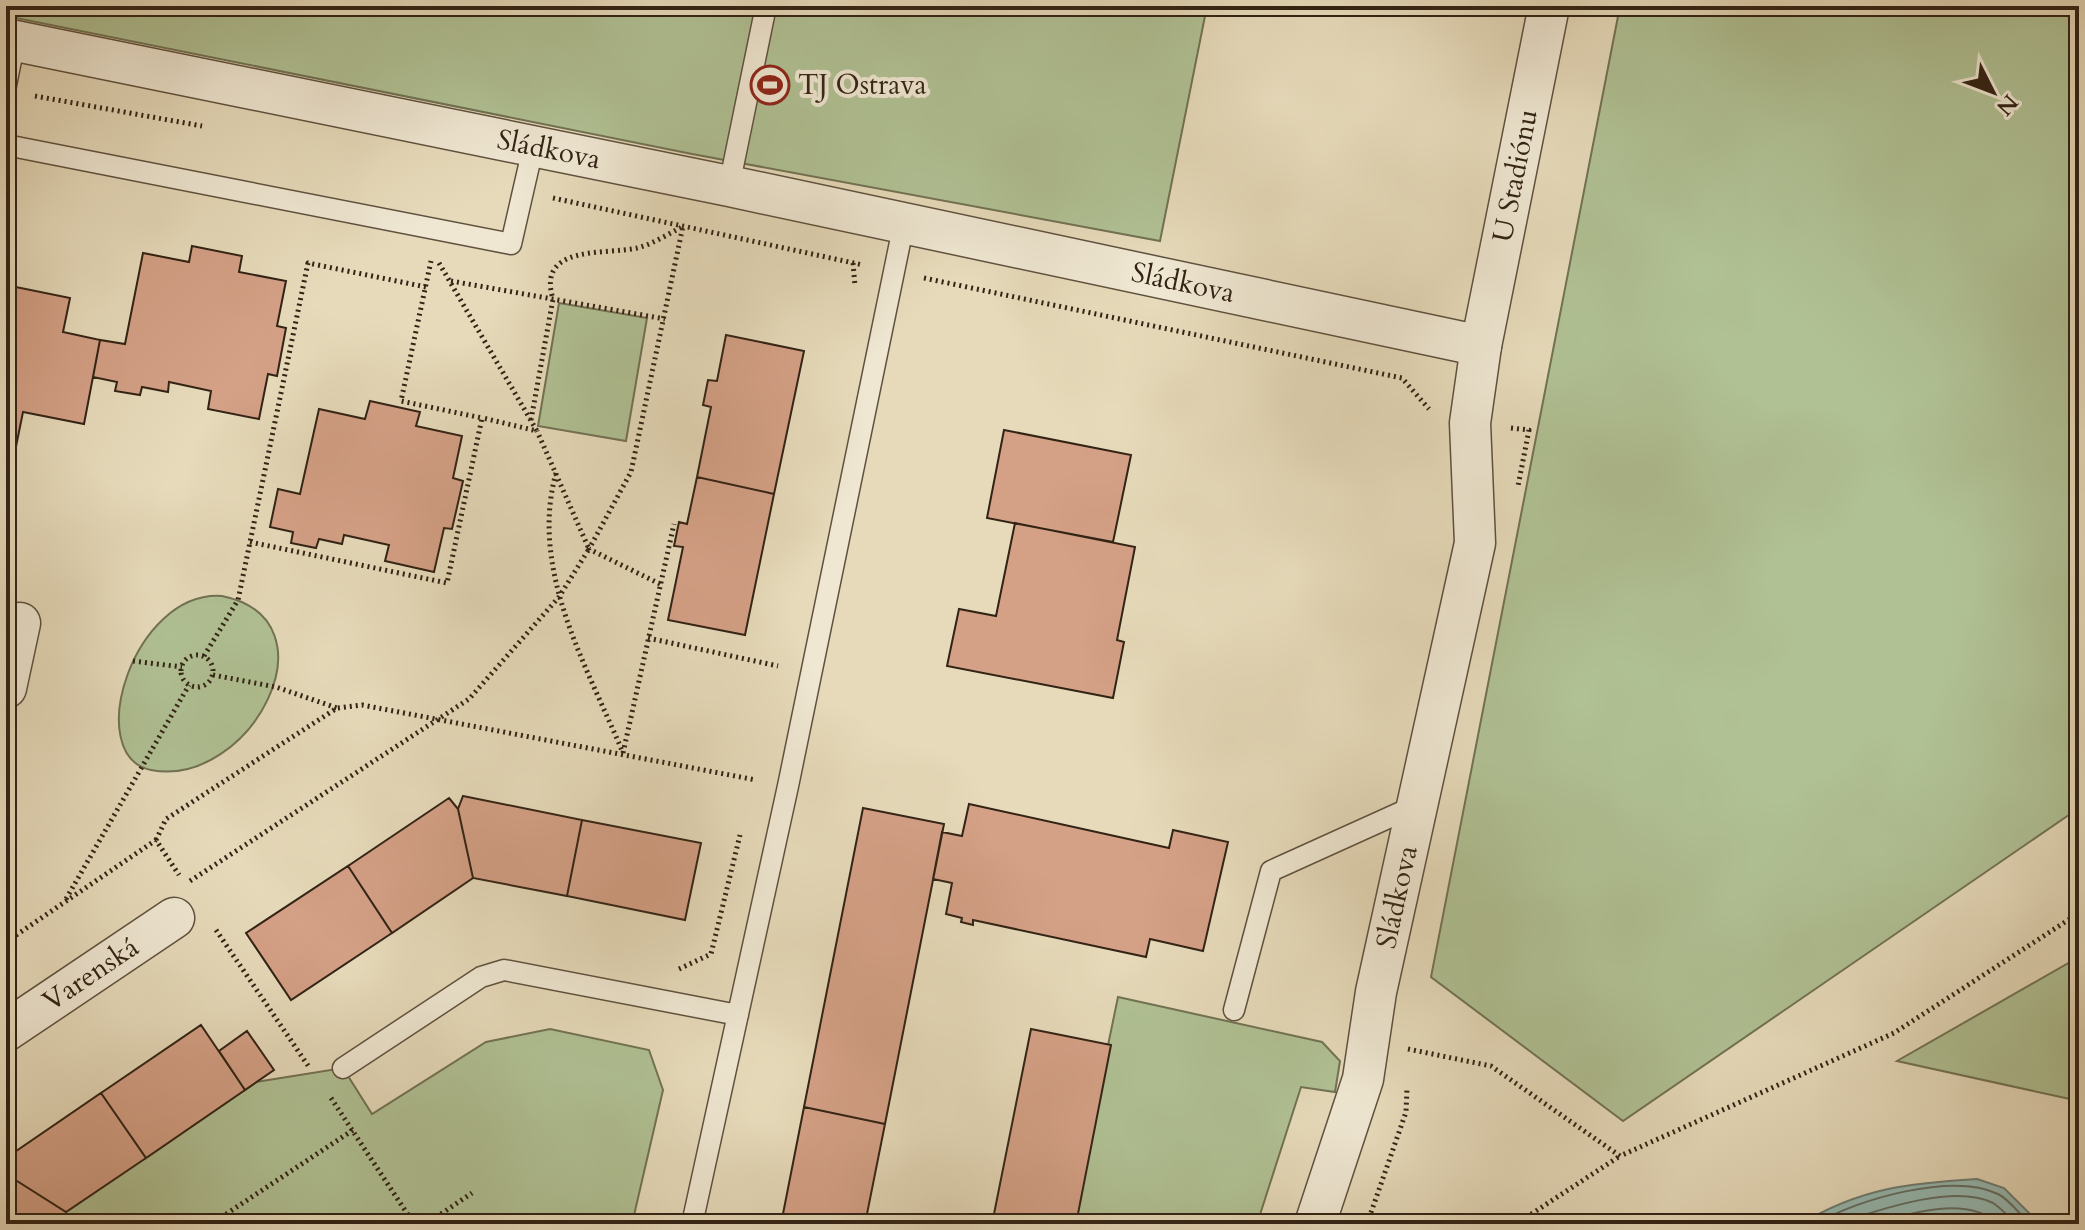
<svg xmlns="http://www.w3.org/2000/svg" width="2085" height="1230" font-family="Cardo,serif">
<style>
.green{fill:#b0c194;stroke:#717254;stroke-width:2}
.water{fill:#96bab3;stroke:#6e7e74;stroke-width:2}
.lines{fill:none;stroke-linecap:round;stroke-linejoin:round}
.shore{stroke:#646e64;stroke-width:2}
.building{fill:#d4a086;stroke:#322315;stroke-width:2}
.lane-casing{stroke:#5f513e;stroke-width:23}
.street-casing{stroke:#5f513e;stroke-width:43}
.path{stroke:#322315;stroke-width:5;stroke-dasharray:2 4;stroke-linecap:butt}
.lane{stroke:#efe7d2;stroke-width:20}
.street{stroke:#efe7d2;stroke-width:40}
.labels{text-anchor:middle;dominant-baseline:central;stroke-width:8;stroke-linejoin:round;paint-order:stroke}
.poi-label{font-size:28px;fill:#322315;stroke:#efe7d2;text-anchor:start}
.street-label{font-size:28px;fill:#322315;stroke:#efe7d2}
</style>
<rect width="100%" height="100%" fill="#e6daba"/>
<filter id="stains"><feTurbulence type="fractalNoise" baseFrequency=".0025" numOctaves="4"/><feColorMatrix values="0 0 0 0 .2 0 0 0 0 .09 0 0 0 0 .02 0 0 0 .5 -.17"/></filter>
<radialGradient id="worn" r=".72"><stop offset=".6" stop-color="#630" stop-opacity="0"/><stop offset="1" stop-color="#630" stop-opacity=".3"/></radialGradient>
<!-- green -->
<path class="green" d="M 6,6 L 1207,6 L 1160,241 L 692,154 L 6,16 Z
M 1620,6 L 2079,6 L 2079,808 L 1623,1121 L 1431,977 Z
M 559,303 L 647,318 L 626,441 L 538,426 Z
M 222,596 C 340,620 250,789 151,770 C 82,756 133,590 222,596 Z
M 2079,957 L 2079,1101 L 1897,1061 Z
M 1118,997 L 1322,1042 L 1340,1061 L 1335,1092 L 1301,1087 L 1257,1224 L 1071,1224 Z
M 550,1029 L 649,1050 L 663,1090 L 632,1224 L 64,1224 L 66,1212 L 256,1082 L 343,1068 L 372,1114 L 486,1042 Z"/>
<!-- water -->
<path class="water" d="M 1977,1179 L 2004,1188 L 2040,1224 L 1801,1224 C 1860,1188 1910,1183 1977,1179 Z"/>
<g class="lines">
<!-- shore -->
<path class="shore" d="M 1816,1224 C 1857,1199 1953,1172 1998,1194 C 2010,1200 2020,1215 2030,1224
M 1836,1224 C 1876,1211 1953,1183 1993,1203 C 2001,1208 2009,1217 2016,1224
M 1874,1224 C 1910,1213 1968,1195 1998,1224"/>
</g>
<!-- building -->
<path class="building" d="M 192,246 L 242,256 L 239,272 L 286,281 L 277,326 L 286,328 L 277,376 L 268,374 L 259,419 L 208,409 L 211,391 L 169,382 L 168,392 L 142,387 L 140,395 L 115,391 L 117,382 L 93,377 L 100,340 L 125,344 L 143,253 L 189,262 Z
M 6,285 L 70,298 L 63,332 L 100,340 L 84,424 L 23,412 L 6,496 Z
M 726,335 L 804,351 L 774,494 L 697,477 L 711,407 L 703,405 L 708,380 L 717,381 Z
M 370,401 L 420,412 L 416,426 L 462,436 L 453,478 L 463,481 L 452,529 L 444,528 L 434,572 L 385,561 L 389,545 L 344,535 L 342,544 L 319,539 L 316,548 L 291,543 L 293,532 L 270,527 L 278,489 L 300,494 L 319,409 L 365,419 Z
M 1004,430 L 1131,455 L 1113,542 L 987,518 Z
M 697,477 L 774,494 L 745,635 L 668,620 L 683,547 L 674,546 L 679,522 L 687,524 Z
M 1015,523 L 1135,547 L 1117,640 L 1124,642 L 1113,698 L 947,666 L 959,609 L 996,616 Z
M 463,796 L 582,820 L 567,896 L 473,878 L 458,809 Z
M 449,798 L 458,809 L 473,878 L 392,933 L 348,866 Z
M 969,804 L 1169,848 L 1173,830 L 1228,842 L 1203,951 L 1150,939 L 1146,957 L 973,920 L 973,925 L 961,922 L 962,918 L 946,914 L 952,883 L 933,879 L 942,832 L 962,836 Z
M 863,808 L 944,824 L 885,1124 L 804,1107 Z
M 582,820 L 701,843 L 685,920 L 567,896 Z
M 348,866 L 392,933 L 291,1000 L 246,933 Z
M 201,1025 L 245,1090 L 146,1158 L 101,1093 Z
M 1031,1029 L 1111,1045 L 1076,1224 L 992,1224 Z
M 247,1031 L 274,1070 L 245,1090 L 219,1051 Z
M 101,1093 L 146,1158 L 66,1212 L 6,1174 L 6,1158 Z
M 804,1107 L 885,1124 L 865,1224 L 781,1224 Z
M 6,1174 L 66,1212 L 64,1224 L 6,1224 Z"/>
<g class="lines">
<!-- lane casing -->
<g class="lane-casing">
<path id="lane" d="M 6,85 L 15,41
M 6,145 L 511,244 L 533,148
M 729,186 L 766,6
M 1234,1010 L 1271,871 L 1419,804
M 343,1068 L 481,977 L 504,970 L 738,1015
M 692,1224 L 788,786 L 904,223"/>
</g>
<!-- street casing -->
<g class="street-casing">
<g id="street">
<path id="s1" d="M 6,39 L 729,186 L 1481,346"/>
<path d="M 6,688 L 20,623"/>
<path id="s2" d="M 6,1031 L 174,918"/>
<path id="s3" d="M 1315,1224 L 1363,1079 L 1376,992 L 1475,543 L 1470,423 L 1481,346 L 1549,6"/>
</g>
</g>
<!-- path -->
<path class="path" d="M 35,96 L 202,126
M 553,198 L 863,265
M 439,263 L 537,431 L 483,418
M 853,263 L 855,286
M 924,278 L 1402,378 L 1429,409
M 451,281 L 665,319
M 531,420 L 553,299 C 536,244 606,255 637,248 C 653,244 668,234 682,227
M 1511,428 L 1529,430 L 1518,486
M 556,473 C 529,570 587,666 623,753
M 250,542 L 447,583 L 482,418 L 401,401 L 431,261
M 660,584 L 589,549 L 631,472 L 683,226
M 648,638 L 778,666
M181 671a16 16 0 1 1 32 0a16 16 0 1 1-32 0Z
M 204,656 L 238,600 L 308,263 L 426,287
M 133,661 L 182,667
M 213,675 L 276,687 L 337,708
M 623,753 L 674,524
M 156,840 L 166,819 L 337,708 L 362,705 L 756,780
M 190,881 L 469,699 L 559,597 L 589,549 L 537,431
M 66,899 L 189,685
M 216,930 L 309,1067
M 6,942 L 156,840 L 179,875
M 679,969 L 711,954 L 740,835
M 1408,1049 L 1491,1066 L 1620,1156 L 1894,1033 L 2079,913
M 331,1098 L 414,1224
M 211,1224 L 353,1130
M 426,1224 L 472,1193
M 1367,1224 L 1406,1112 L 1407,1089
M 1516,1224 L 1620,1156"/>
<!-- lane -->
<use href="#lane" class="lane"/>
<!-- street -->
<use href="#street" class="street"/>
</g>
<!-- icons -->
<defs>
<g id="stadium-ring" transform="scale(2)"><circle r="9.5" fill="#efe7d2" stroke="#8f2418" stroke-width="1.5"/><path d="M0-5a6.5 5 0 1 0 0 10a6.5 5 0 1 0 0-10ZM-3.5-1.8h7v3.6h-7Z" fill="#8f2418"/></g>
</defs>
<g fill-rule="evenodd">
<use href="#stadium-ring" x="770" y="85"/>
</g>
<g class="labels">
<!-- poi labels -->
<g class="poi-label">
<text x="798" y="85">TJ Ostrava</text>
</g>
<!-- street labels -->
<g class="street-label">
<text stroke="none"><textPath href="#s1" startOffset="554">Sládkova</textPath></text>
<text stroke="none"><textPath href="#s3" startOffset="1072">U Stadiónu</textPath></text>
<text stroke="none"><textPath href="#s1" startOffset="1202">Sládkova</textPath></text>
<text stroke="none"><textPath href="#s3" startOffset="338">Sládkova</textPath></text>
<text stroke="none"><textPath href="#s2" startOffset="102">Varenská</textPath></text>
</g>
</g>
<!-- margin -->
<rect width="2085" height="1230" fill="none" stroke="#e6daba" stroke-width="32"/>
<rect x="8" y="8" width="2069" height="1214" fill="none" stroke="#322315" stroke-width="4"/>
<rect x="16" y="16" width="2053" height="1198" fill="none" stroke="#322315" stroke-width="2"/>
<!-- north arrow -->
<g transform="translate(1993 92) rotate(132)" stroke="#efe7d2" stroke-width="6" paint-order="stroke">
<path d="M0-6L14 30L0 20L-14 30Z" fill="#322315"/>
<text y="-12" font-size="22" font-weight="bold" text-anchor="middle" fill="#322315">N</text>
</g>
<rect width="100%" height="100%" filter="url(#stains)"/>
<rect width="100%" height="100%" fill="url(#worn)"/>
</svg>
